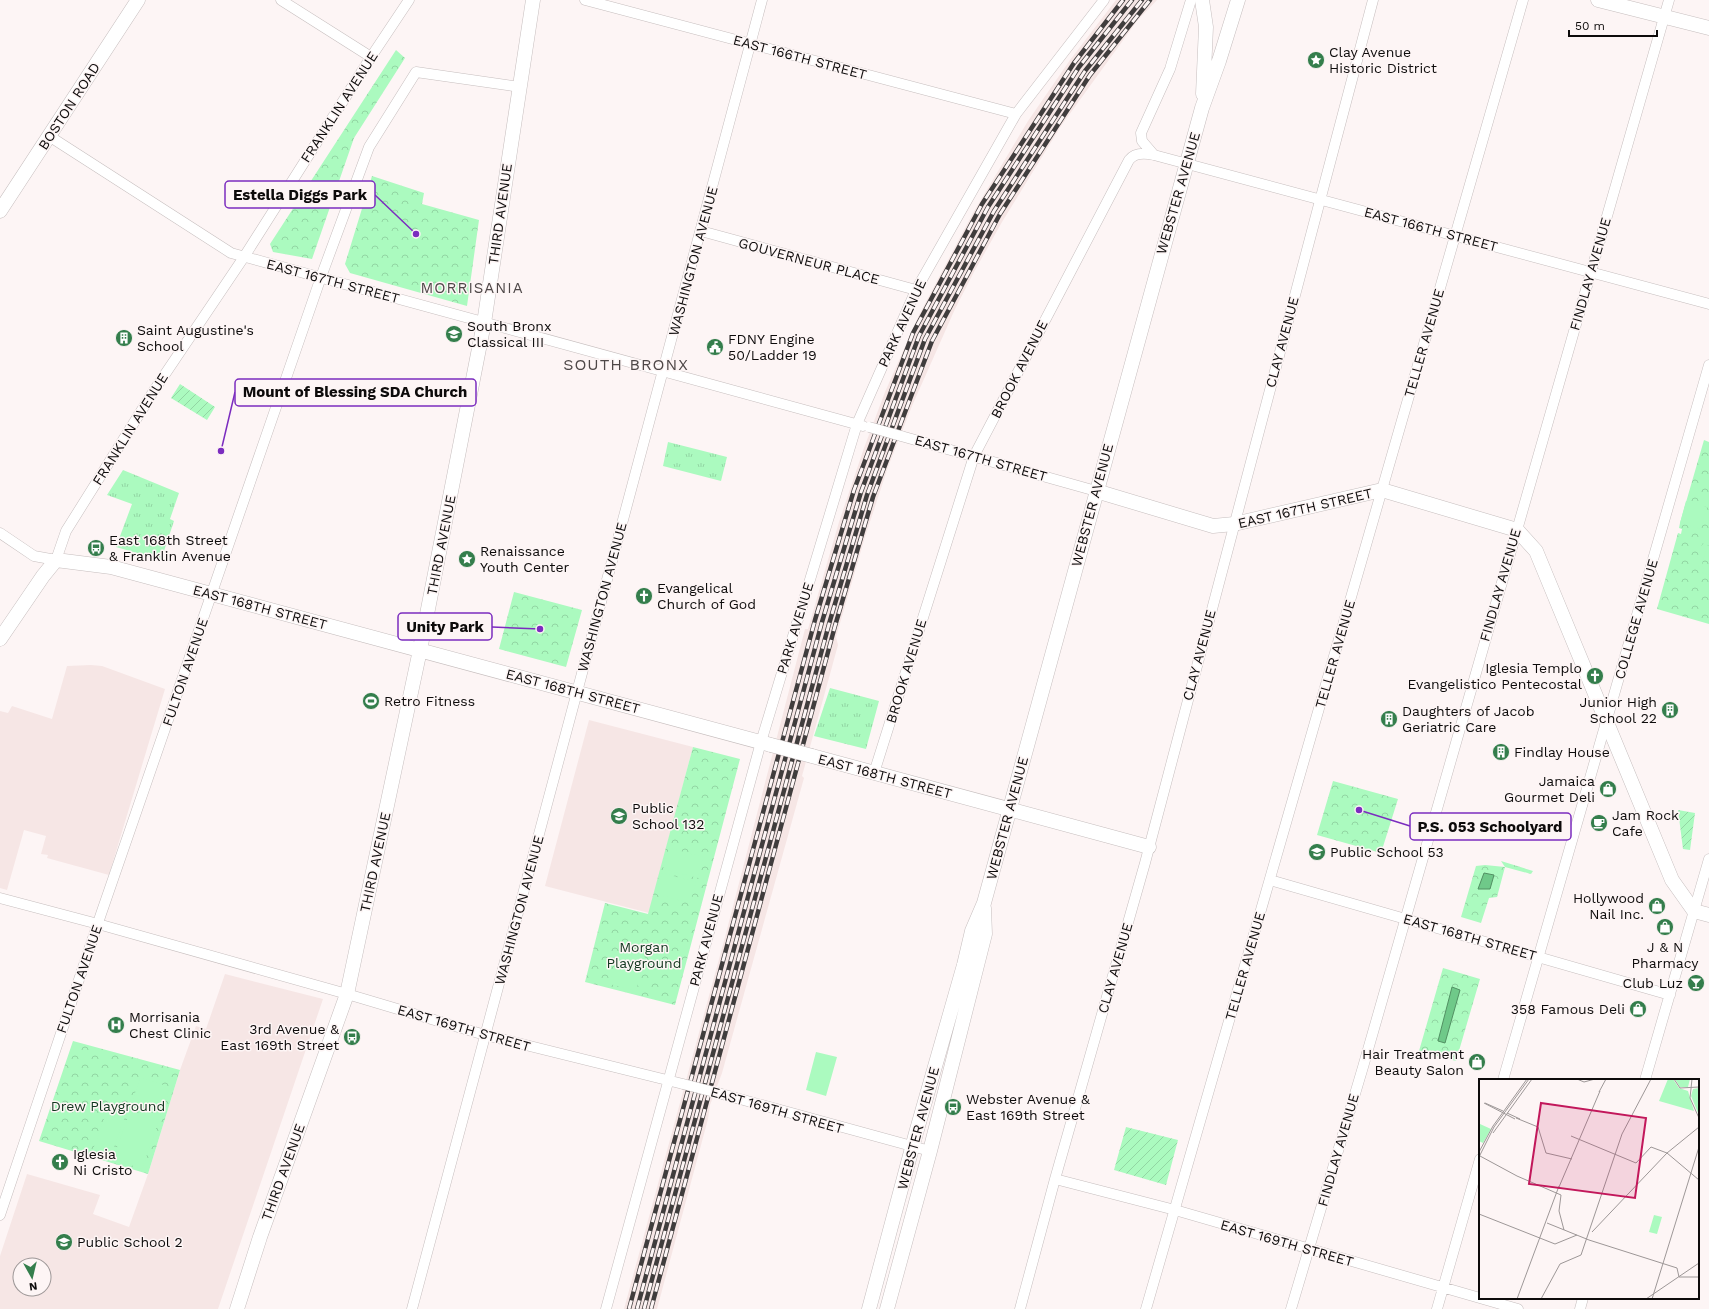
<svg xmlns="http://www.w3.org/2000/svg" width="1709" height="1309" font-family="'Work Sans',sans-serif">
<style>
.built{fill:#f6e6e5;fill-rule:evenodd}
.grass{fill:url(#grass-tufts)}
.park{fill:url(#park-crowns)}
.garden{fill:url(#garden-furrows)}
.pitch{fill:#abfabf}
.water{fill:#6fc989;stroke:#529063}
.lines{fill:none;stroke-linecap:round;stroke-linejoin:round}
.street-casing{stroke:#c6bebe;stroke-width:11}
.secondary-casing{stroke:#c6bebe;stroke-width:15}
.street{stroke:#fff;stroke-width:10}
.secondary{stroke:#fff;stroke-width:14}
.rail-casing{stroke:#403d3d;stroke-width:4.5}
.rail{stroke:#fdf5f5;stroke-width:3;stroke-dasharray:9;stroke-linecap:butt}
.street-bridge-casing{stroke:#c6bebe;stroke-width:11;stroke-linecap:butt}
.secondary-bridge-casing{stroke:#c6bebe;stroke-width:15;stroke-linecap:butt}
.street-bridge{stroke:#fff;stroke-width:10}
.secondary-bridge{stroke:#fff;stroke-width:14}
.labels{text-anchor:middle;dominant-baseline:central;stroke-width:3;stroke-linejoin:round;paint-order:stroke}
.poi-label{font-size:14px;fill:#0d0b0b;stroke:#fdf5f5;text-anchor:start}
.street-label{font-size:14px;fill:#0d0b0b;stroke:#fdf5f5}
.park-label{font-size:14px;fill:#11371e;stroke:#fdf5f5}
.neighbourhood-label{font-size:15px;letter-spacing:1px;fill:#4e4848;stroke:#fdf5f5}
.quarter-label{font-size:16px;letter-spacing:1px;fill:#4e4848;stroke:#fdf5f5}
.inset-road{fill:none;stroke:#9d9797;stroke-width:1}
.view{fill:#c2185b;fill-opacity:0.15;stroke:#c2185b;stroke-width:2}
.inset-edge{fill:none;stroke:#0d0b0b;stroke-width:2}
.leader{fill:none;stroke:#7b2cbf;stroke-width:1.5}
.callout-dot{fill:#7b2cbf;stroke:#fdf5f5;stroke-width:1.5}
.callout{fill:#fdf5f5;stroke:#7b2cbf;stroke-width:1.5}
.callout-label{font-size:15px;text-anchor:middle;font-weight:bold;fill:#0d0b0b}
</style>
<defs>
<pattern id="grass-tufts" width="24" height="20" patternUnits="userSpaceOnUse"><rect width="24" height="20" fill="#abfabf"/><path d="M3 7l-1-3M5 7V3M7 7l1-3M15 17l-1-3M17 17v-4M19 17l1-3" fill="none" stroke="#92d5a3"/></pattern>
<pattern id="park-crowns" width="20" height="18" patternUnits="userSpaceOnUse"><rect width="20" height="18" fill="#abfabf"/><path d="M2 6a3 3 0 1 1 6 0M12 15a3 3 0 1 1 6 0" fill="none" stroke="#92d5a3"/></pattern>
<pattern id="garden-furrows" width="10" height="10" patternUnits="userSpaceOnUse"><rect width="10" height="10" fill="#abfabf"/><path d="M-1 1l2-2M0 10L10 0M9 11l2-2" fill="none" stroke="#92d5a3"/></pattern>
</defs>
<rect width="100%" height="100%" fill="#fdf5f5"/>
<!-- built -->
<path class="built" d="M 1116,0 L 1157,0 L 1137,21 L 1061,126 L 1002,222 L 974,272 L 955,309 L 912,406 L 888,467 L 865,537 L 836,637 L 838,645 L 802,776 L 804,778 L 722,1073 L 710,1105 L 708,1119 L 657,1309 L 624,1309 L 725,937 L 805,629 L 808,629 L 839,522 L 864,448 L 885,392 L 919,315 L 973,213 L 1028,121 L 1070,60 Z
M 91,665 L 102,666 L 165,689 L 109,875 L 47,858 L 48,855 L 41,854 L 46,836 L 24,830 L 7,890 L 0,888 L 0,711 L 8,713 L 12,706 L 52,719 L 67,666 Z
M 589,720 L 693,747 L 649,913 L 545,886 Z
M 225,974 L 323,999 L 218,1309 L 0,1309 L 0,1256 L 27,1174 L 100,1195 L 93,1214 L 129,1227 L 148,1174 L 180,1070 L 196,1026 L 206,1029 ZM 20,1265 L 44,1265 L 44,1289 L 20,1289 Z"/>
<!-- grass -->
<path class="grass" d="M 668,442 L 727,457 L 721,481 L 663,466 Z
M 123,470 L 179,493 L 170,519 L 174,521 L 161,560 L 116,547 L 132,504 L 107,495 Z
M 830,688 L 879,701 L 866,749 L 814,736 Z
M 1501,861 L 1533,871 L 1531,874 L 1505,867 Z"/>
<!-- park -->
<path class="park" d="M 396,50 L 405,58 L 354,138 L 312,259 L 273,252 L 270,244 Z
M 372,176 L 424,193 L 422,204 L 479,220 L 467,306 L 350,273 L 345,264 Z
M 1704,440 L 1709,442 L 1709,624 L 1657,609 L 1678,533 L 1681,534 L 1682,529 L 1679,528 L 1680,523 Z
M 514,592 L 582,610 L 566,667 L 499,649 Z
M 693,747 L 740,759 L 675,1005 L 585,982 L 605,903 L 648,914 Z
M 1333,781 L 1398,799 L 1381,853 L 1317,835 Z
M 1485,865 L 1505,867 L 1497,897 L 1489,898 L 1481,923 L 1461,917 L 1476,866 Z
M 1443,968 L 1480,979 L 1456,1061 L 1419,1051 Z
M 73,1041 L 180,1070 L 148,1174 L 39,1141 Z"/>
<!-- garden -->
<path class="garden" d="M 180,384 L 215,407 L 207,420 L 171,398 Z
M 1678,810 L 1695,813 L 1690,850 L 1683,849 Z
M 1126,1127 L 1178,1140 L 1166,1185 L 1114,1170 Z"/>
<!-- pitch -->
<path class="pitch" d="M 1686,501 L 1707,507 L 1701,529 L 1680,523 Z
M 1709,538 C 1709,546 1703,556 1702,565 L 1704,569 L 1709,570 L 1709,575 L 1700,572 C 1695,563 1699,543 1709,538 Z
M 669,848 L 703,857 L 698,878 L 663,869 Z
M 662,873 L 696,882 L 690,903 L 656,894 Z
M 619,950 L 645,957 L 636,991 L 610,984 Z
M 816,1052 L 837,1057 L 826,1096 L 806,1090 Z
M 140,1078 L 170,1087 L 161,1115 L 131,1105 Z
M 109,1105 L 127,1111 L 109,1161 L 91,1155 Z
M 130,1111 L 159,1120 L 142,1169 L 113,1159 Z"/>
<!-- water -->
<path class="water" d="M 1484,873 L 1494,875 L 1490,889 L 1478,889 Z
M 1452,987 L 1460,990 L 1445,1043 L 1438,1041 Z"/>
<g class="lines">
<!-- street casing -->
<g class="street-casing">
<path id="street" d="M 281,0 L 371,57
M 585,0 L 1016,114
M 49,136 L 231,253 L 863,426
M 1154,155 L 1142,141 L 1141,133 L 1170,69 L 1191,0
M 701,231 L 916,290
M 901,436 L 1096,491
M 0,533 L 34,556 L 56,560 L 66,531 L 155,389 L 244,257 L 371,57 L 409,0
M 874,773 L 974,456 L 1129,160 C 1135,152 1145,153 1154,155 L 1709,304
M 1270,880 L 1670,995
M 0,898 L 98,924 L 347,994 L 485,1035 L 683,1084
M 1503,1080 L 1709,365
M 1645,1080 L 1709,859
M 718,1093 L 930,1151
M 1055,1179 L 1175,1210 L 1518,1309
M 0,1215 L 101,914 L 321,277 L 369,147 L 416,72 L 520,87
M 412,1309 L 762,0
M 606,1309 L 761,742 L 857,424 L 916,290 L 1016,114 L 1104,0
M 1020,1309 L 1055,1179 L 1145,863 L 1373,0
M 1146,1309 L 1523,0
M 1291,1309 L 1363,1067 L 1669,0
M 1437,1309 L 1480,1159
M 1580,1309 L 1583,1298"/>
</g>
<!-- secondary casing -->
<g class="secondary-casing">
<path id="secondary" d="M 1202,0 L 1206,27 L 1203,94
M 1598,0 L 1709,28
M 0,211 L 138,0
M 1096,491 L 1213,526 L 1234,524 L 1382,490 L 1517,530 L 1536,551 L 1672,880 L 1694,911 L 1709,915
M 0,639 L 43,576 L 56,560 L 111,567 L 771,745
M 812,756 L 1149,847
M 237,1309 L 260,1237 L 347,994 L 420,650 L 484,323 L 533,0
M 869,1309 L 916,1133 L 964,965 L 972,931 L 984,903 L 1202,108 L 1219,61 L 1238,0
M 887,1309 L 930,1151 L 985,934 L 984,908"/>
</g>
<!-- street -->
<use href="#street" class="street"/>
<!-- secondary -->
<use href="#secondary" class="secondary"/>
<!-- rail casing -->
<g class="rail-casing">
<path id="rail" d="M 629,1309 L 815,620 L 854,490 L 913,333 L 982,204 L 1074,63 L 1123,0
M 637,1309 L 822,622 L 861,492 L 919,336 L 988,207 L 1079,67 L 1132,0
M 644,1309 L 829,624 L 867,495 L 925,339 L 994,211 L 1085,71 L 1142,0
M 651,1309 L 835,626 L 873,497 L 932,341 L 1000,214 L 1090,75 L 1150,0"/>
</g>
<!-- rail -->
<use href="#rail" class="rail"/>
<!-- street-bridge casing -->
<g class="street-bridge-casing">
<path id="street-bridge" d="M 869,427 L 901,436
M 683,1084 L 718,1093"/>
</g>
<!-- secondary-bridge casing -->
<g class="secondary-bridge-casing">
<path id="secondary-bridge" d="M 771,745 L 812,756"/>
</g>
<!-- street-bridge -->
<use href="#street-bridge" class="street-bridge"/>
<!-- secondary-bridge -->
<use href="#secondary-bridge" class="secondary-bridge"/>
</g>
<!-- icons -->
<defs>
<g id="sight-disc" transform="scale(0.9)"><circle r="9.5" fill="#347e4c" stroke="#fdf5f5"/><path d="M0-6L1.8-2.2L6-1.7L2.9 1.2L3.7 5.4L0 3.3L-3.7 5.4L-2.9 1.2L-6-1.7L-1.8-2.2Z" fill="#fff"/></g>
<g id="school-disc" transform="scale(0.9)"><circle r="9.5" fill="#347e4c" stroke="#fdf5f5"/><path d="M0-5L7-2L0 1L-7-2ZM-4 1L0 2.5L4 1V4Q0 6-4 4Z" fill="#fff"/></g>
<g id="building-disc" transform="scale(0.9)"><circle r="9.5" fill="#347e4c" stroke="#fdf5f5"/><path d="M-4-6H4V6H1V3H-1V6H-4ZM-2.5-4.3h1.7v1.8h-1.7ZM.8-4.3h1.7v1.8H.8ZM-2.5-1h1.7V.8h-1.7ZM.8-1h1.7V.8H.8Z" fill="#fff"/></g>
<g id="civic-disc" transform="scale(0.9)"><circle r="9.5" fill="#347e4c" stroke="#fdf5f5"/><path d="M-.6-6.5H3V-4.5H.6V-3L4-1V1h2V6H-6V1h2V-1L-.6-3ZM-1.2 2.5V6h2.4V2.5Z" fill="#fff"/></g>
<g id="bus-disc" transform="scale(0.9)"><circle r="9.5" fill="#347e4c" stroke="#fdf5f5"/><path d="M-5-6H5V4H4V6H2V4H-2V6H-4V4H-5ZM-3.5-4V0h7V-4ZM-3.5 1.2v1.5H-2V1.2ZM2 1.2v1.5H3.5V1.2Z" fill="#fff"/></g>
<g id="church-disc" transform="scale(0.9)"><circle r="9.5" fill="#347e4c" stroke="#fdf5f5"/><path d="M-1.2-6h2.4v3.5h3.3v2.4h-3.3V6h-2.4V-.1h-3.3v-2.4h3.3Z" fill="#fff"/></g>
<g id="stadium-disc" transform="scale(0.9)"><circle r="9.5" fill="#347e4c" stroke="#fdf5f5"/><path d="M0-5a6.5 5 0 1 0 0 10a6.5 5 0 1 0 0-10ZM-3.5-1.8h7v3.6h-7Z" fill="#fff"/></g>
<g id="shop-disc" transform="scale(0.9)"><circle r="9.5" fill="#347e4c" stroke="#fdf5f5"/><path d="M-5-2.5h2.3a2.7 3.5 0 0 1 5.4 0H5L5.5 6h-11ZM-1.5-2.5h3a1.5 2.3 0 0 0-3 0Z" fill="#fff"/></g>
<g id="cafe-disc" transform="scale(0.9)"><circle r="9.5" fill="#347e4c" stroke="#fdf5f5"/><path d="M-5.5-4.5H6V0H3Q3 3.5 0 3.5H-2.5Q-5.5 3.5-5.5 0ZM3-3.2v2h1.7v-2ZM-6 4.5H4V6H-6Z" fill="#fff"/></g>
<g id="bar-disc" transform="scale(0.9)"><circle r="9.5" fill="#347e4c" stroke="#fdf5f5"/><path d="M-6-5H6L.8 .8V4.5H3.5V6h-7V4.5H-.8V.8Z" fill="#fff"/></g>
<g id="hospital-disc" transform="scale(0.9)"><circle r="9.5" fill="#347e4c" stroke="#fdf5f5"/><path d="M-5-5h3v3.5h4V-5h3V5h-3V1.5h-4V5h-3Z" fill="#fff"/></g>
</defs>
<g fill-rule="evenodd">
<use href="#sight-disc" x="1316" y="60"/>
<use href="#school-disc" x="454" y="334"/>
<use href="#building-disc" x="124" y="338"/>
<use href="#civic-disc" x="715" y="347"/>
<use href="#bus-disc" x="96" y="548"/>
<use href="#sight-disc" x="467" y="559"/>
<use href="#church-disc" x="644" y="596"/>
<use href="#church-disc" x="1595" y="676"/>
<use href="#stadium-disc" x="371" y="701"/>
<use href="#building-disc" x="1670" y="710"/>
<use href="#building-disc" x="1389" y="719"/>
<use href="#building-disc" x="1501" y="752"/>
<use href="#shop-disc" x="1608" y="789"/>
<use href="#school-disc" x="619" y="816"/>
<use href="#cafe-disc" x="1599" y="823"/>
<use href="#school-disc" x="1317" y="852"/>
<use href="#shop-disc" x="1657" y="906"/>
<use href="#shop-disc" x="1665" y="927"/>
<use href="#bar-disc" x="1696" y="983"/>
<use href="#shop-disc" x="1638" y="1009"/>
<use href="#hospital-disc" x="116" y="1025"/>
<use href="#bus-disc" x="352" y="1037"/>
<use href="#shop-disc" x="1477" y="1062"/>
<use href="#bus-disc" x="953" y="1107"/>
<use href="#church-disc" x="60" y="1162"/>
<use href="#school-disc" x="64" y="1242"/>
</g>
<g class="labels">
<!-- poi labels -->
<g class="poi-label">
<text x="1329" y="52">Clay Avenue<tspan x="1329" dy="16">Historic District</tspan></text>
<text x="467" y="326">South Bronx<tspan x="467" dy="16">Classical III</tspan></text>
<text x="137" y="330">Saint Augustine's<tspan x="137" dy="16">School</tspan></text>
<text x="728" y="339">FDNY Engine<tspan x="728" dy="16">50/Ladder 19</tspan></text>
<text x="109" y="540">East 168th Street<tspan x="109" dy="16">&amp; Franklin Avenue</tspan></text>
<text x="480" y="551">Renaissance<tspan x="480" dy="16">Youth Center</tspan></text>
<text x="657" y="588">Evangelical<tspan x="657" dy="16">Church of God</tspan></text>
<text x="1582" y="668" text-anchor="end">Iglesia Templo<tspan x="1582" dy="16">Evangelistico Pentecostal</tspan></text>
<text x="384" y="701">Retro Fitness</text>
<text x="1657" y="702" text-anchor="end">Junior High<tspan x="1657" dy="16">School 22</tspan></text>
<text x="1402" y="711">Daughters of Jacob<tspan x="1402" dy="16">Geriatric Care</tspan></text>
<text x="1514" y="752">Findlay House</text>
<text x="1595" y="781" text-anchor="end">Jamaica<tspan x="1595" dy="16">Gourmet Deli</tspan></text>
<text x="632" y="808">Public<tspan x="632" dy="16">School 132</tspan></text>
<text x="1612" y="815">Jam Rock<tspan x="1612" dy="16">Cafe</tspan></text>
<text x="1330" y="852">Public School 53</text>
<text x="1644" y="898" text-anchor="end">Hollywood<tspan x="1644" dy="16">Nail Inc.</tspan></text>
<text x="1665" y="947" text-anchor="middle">J &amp; N<tspan x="1665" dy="16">Pharmacy</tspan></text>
<text x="1683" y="983" text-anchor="end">Club Luz</text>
<text x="1625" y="1009" text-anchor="end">358 Famous Deli</text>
<text x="129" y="1017">Morrisania<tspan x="129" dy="16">Chest Clinic</tspan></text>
<text x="339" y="1029" text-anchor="end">3rd Avenue &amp;<tspan x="339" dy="16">East 169th Street</tspan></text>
<text x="1464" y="1054" text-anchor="end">Hair Treatment<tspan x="1464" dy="16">Beauty Salon</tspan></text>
<text x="966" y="1099">Webster Avenue &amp;<tspan x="966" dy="16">East 169th Street</tspan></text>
<text x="73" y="1154">Iglesia<tspan x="73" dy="16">Ni Cristo</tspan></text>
<text x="77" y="1242">Public School 2</text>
</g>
<!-- street labels -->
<g class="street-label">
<text transform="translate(800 57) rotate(15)">EAST 166TH STREET</text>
<text transform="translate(69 106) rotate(-57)">BOSTON ROAD</text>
<text transform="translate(339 107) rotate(-57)">FRANKLIN AVENUE</text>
<text transform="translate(1178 193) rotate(-74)">WEBSTER AVENUE</text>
<text transform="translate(500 214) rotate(-82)">THIRD AVENUE</text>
<text transform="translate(1431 229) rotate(15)">EAST 166TH STREET</text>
<text transform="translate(693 261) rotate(-75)">WASHINGTON AVENUE</text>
<text transform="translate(809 261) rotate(15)">GOUVERNEUR PLACE</text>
<text transform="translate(1590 274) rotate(-74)">FINDLAY AVENUE</text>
<text transform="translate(333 281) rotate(15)">EAST 167TH STREET</text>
<text transform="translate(902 323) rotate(-65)">PARK AVENUE</text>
<text transform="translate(1282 342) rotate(-75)">CLAY AVENUE</text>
<text transform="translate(1424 343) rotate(-74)">TELLER AVENUE</text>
<text transform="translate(1019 369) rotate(-63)">BROOK AVENUE</text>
<text transform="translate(130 429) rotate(-58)">FRANKLIN AVENUE</text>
<text transform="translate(981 458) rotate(16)">EAST 167TH STREET</text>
<text transform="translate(1092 505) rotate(-75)">WEBSTER AVENUE</text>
<text transform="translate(1305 508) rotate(-13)">EAST 167TH STREET</text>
<text transform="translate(441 545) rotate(-79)">THIRD AVENUE</text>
<text transform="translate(1500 585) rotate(-74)">FINDLAY AVENUE</text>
<text transform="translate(602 597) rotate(-75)">WASHINGTON AVENUE</text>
<text transform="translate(260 607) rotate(15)">EAST 168TH STREET</text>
<text transform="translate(1636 619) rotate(-74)">COLLEGE AVENUE</text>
<text transform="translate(795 628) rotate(-73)">PARK AVENUE</text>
<text transform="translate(1335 654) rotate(-74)">TELLER AVENUE</text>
<text transform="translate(1199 655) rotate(-75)">CLAY AVENUE</text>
<text transform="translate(906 671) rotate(-73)">BROOK AVENUE</text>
<text transform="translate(185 672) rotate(-71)">FULTON AVENUE</text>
<text transform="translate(573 691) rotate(15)">EAST 168TH STREET</text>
<text transform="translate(885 776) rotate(15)">EAST 168TH STREET</text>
<text transform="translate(1007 818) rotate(-75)">WEBSTER AVENUE</text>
<text transform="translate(375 862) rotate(-78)">THIRD AVENUE</text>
<text transform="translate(519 910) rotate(-75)">WASHINGTON AVENUE</text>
<text transform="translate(1470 937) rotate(16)">EAST 168TH STREET</text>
<text transform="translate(706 940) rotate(-75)">PARK AVENUE</text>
<text transform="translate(1245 966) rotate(-74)">TELLER AVENUE</text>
<text transform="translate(1115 968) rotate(-74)">CLAY AVENUE</text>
<text transform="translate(79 979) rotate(-71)">FULTON AVENUE</text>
<text transform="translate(464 1028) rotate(16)">EAST 169TH STREET</text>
<text transform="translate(777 1110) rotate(16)">EAST 169TH STREET</text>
<text transform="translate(918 1128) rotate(-75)">WEBSTER AVENUE</text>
<text transform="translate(1338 1150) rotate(-74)">FINDLAY AVENUE</text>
<text transform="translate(283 1172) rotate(-70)">THIRD AVENUE</text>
<text transform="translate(1287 1243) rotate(16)">EAST 169TH STREET</text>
</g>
<!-- park labels -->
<g class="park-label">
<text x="644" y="947">Morgan<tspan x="644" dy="16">Playground</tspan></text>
<text x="108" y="1106">Drew Playground</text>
</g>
<!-- neighbourhood labels -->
<g class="neighbourhood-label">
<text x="472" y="288">MORRISANIA</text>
</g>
<!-- quarter labels -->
<g class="quarter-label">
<text x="626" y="364">SOUTH BRONX</text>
</g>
</g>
<!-- overview -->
<g transform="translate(1479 1079)">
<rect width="220" height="220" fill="#fdf5f5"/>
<path d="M 189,0 L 194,0 L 200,9 L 209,12 L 215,32 L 180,22 ZM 196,0 L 211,0 L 209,8 L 201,8 ZM 220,9 L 220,33 L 219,34 L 212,17 L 214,10 ZM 1,45 L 12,50 L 4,64 L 0,62 ZM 175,136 L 183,138 L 178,155 L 170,153 Z" fill="#abfabf"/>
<path class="inset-road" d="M 98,0 L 105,3 L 116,0M 195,0 L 201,9 L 220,8M 213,0 L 211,19 L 220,39M 120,13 L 127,0M 5,24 L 36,40M 6,24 L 24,32M 28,34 L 41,40M 37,39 L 59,48 L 67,74 L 93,80M 14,54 L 53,0M 92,57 L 157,84 L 172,68 L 188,74 L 220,101M 0,73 L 14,47 L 48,0M 1,77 L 38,97 L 82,116M 0,78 L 15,48 L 50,0M 80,108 L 121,12M 82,116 L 80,132 L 85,151M 0,135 L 76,165 L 98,156M 68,144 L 110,161 L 198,189 L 200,198M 113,153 L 188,74 L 220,48M 200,198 L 220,198M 38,220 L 80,107M 62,220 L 81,185 L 102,176 L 143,55 L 172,0M 167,220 L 220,184M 173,220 L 220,68"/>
<path class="view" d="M 62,24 L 167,39 L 156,119 L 50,105 Z"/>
<rect width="220" height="220" class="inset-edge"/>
</g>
<!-- callouts -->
<path class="leader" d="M416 234L375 195M221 451L235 392M540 629L492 627M1359 810L1410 826"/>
<g class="callout-dot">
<circle cx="416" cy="234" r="4"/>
<circle cx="221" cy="451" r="4"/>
<circle cx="540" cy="629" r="4"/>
<circle cx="1359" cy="810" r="4"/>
</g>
<g class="callout">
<rect x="225" y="181" width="150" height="27" rx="4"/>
<rect x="235" y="379" width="241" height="27" rx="4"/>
<rect x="398" y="613" width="94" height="27" rx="4"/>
<rect x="1410" y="813" width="161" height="27" rx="4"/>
</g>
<g class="callout-label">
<text x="300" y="200">Estella Diggs Park</text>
<text x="355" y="397">Mount of Blessing SDA Church</text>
<text x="445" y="632">Unity Park</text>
<text x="1490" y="832">P.S. 053 Schoolyard</text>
</g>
<!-- north arrow -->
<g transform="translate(32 1277) rotate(172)"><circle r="19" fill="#fdf5f5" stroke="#9d9797"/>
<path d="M0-3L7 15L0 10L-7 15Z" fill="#347e4c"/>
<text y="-6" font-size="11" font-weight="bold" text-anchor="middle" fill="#0d0b0b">N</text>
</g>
<!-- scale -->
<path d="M1569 30v6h88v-6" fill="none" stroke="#0d0b0b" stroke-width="2"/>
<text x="1575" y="30" font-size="12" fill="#0d0b0b" stroke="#fdf5f5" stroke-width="3" paint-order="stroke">50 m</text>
</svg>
